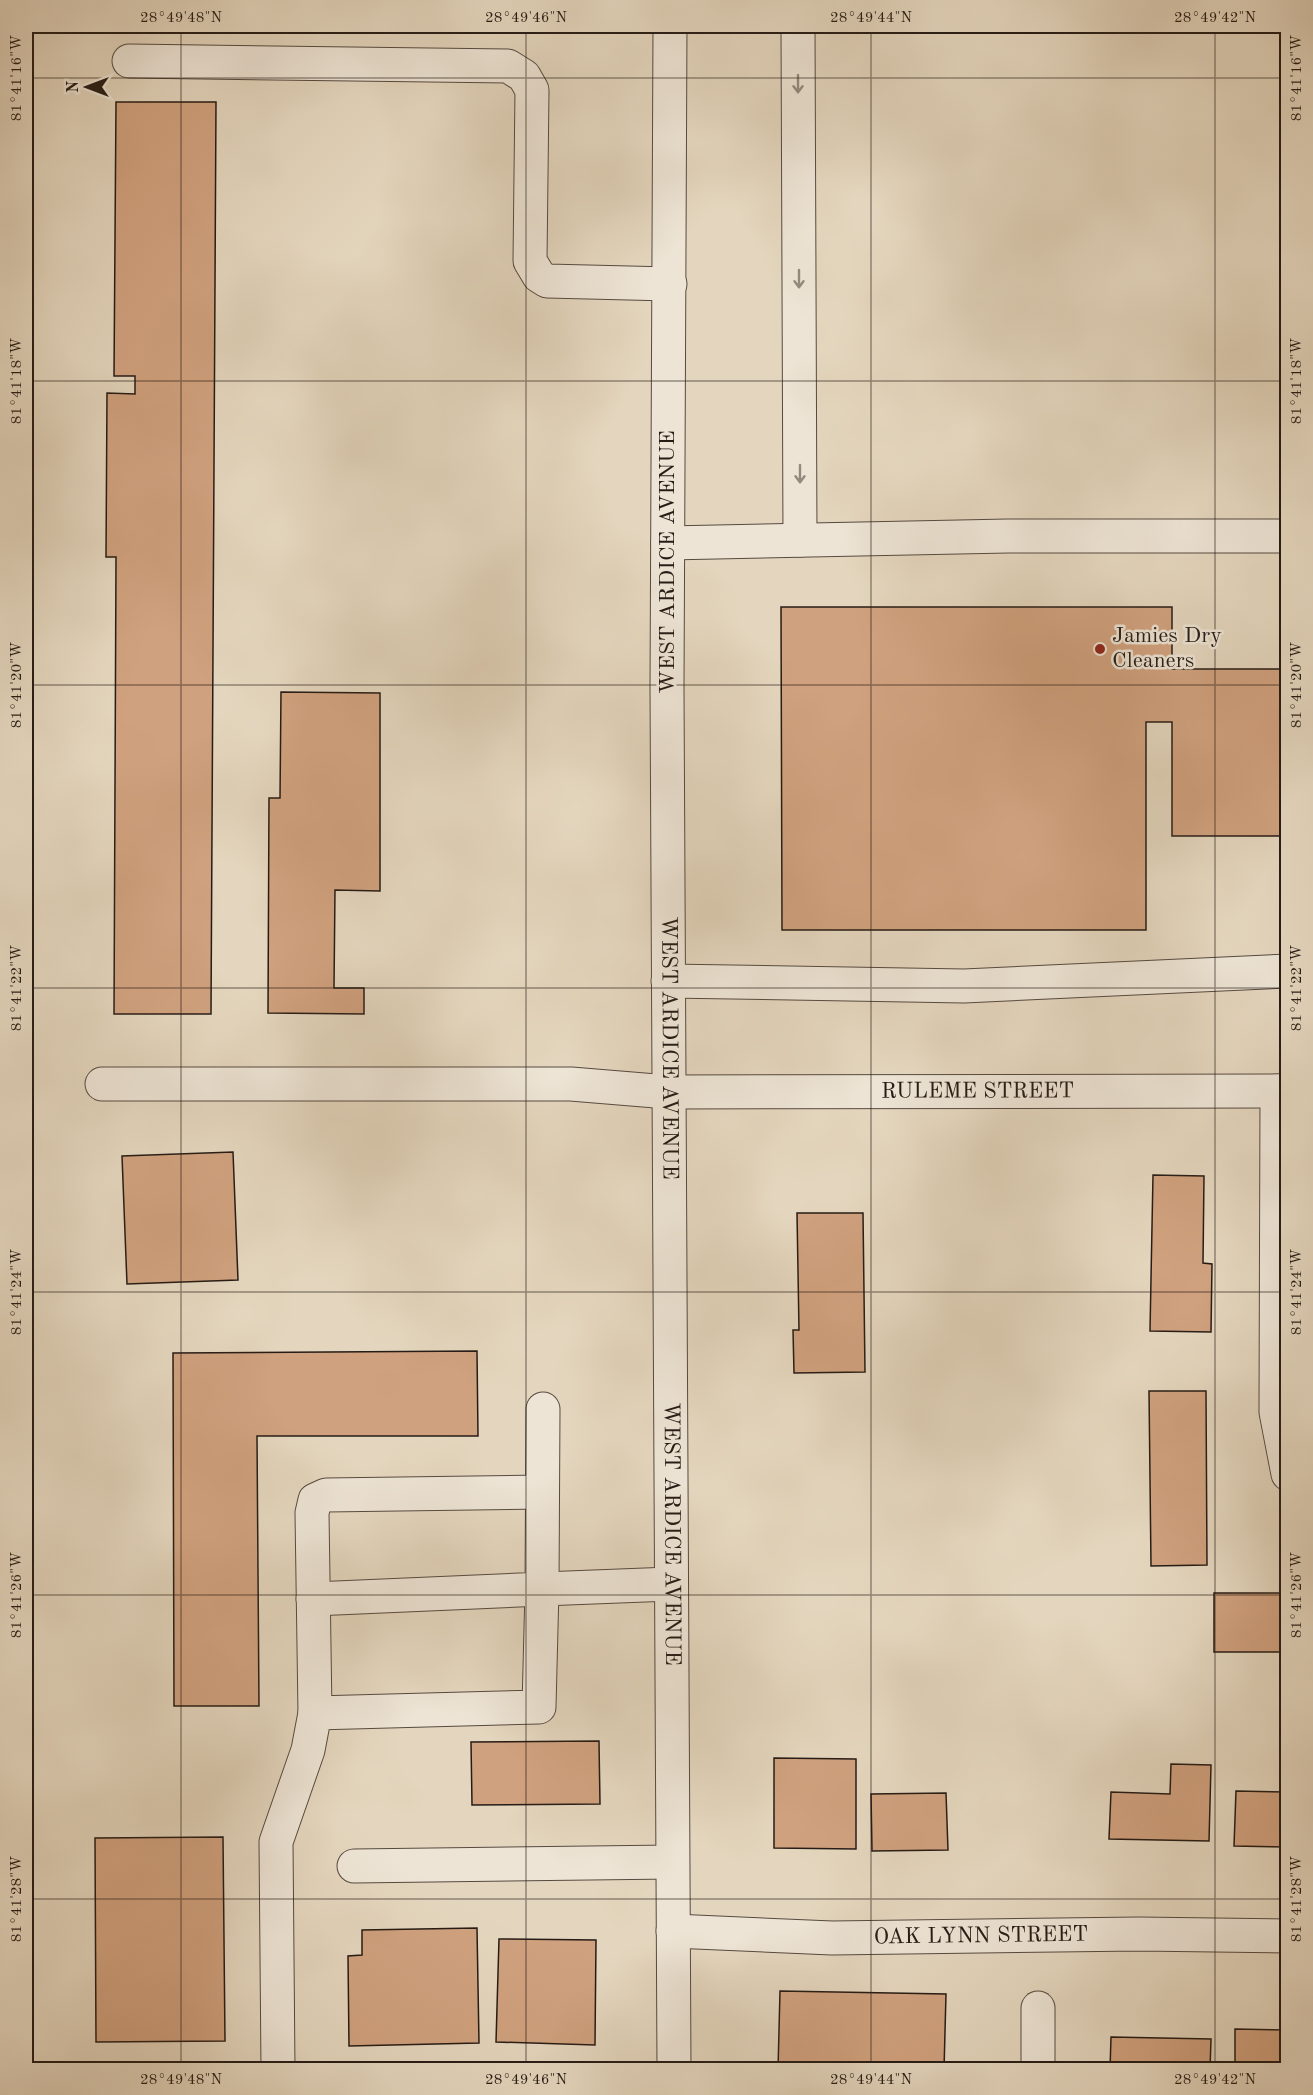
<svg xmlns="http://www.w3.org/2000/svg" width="1313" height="2095" font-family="'Old Standard TT',serif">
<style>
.building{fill:#d0a17e;stroke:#261c16;stroke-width:1.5}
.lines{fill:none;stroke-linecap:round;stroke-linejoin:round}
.minor-casing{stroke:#564a40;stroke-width:35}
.minor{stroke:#ede4d5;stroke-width:33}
.oneway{stroke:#938a7f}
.ticks{fill:none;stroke:#261c16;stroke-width:1.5;stroke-opacity:0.45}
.poi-dot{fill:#8f2418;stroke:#ede4d5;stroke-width:2}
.labels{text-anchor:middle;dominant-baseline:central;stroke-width:5;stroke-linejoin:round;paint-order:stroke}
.street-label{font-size:22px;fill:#261c16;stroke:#ede4d5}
.poi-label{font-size:22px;fill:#261c16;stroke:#ede4d5;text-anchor:start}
.neatline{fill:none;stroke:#261c16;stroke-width:2}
.ticks-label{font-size:15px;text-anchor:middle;fill:#261c16}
</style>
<rect width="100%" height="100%" fill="#e4d6be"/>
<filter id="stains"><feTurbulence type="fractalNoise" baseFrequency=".00333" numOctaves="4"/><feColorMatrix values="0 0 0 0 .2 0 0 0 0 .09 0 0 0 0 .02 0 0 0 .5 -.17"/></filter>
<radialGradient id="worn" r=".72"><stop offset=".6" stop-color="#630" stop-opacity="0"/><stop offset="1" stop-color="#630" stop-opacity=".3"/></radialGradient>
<!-- building -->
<path class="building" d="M 116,102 L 216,102 L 211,1014 L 114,1014 L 116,557 L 106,557 L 107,393 L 135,394 L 135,376 L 114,376 Z
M 781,607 L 1172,607 L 1172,669 L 1288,669 L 1288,836 L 1172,836 L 1172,722 L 1146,722 L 1146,930 L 782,930 Z
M 281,692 L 380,693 L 380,891 L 335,890 L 334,988 L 364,988 L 364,1014 L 268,1013 L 269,798 L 280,798 Z
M 233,1152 L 238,1280 L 127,1284 L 122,1156 Z
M 1153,1175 L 1204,1176 L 1203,1263 L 1212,1264 L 1211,1332 L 1150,1331 Z
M 797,1213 L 863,1213 L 865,1372 L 794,1373 L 793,1330 L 799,1330 Z
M 477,1351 L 478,1436 L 257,1436 L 259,1706 L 174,1706 L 173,1353 Z
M 1149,1391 L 1206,1391 L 1207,1565 L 1151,1566 Z
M 1214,1593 L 1288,1593 L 1288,1652 L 1214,1652 Z
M 599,1741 L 600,1804 L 472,1805 L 471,1742 Z
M 774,1758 L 856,1759 L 856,1849 L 774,1848 Z
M 1171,1764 L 1211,1765 L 1209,1841 L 1109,1839 L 1111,1792 L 1170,1794 Z
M 1236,1791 L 1288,1792 L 1288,1847 L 1234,1846 Z
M 946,1793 L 948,1850 L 872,1851 L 871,1794 Z
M 223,1837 L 225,2041 L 96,2042 L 95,1838 Z
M 477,1928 L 479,2043 L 349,2046 L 348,1956 L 362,1955 L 362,1930 Z
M 499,1939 L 596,1940 L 595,2045 L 496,2042 Z
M 780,1991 L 946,1994 L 944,2070 L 778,2070 Z
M 1235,2029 L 1288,2030 L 1288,2070 L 1235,2070 Z
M 1111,2037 L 1211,2039 L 1210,2070 L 1110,2070 Z"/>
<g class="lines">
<!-- minor casing -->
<g class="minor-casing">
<g id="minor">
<path id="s1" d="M 670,26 L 667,688 L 674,2070"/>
<path d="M 798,26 L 800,540"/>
<path d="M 129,61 L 508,66 L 524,76 L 532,90 L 530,261 L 539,276 L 547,281 L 670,284"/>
<path d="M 668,543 L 1008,536 L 1288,536"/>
<path d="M 668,981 L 964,986 L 1288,971"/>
<path id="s2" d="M 102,1084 L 571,1084 L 668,1092 L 1288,1091"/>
<path d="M 1277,1091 L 1276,1412 L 1288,1474"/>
<path d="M 313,1599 L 542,1589 L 543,1409"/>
<path d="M 315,1713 L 312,1513 L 315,1500 L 326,1495 L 542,1492"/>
<path d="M 354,1866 L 672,1862"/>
<path id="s3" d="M 673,1931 L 832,1938 L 1139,1934 L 1288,1936"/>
<path d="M 1038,2008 L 1038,2070"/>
<path d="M 278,2070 L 276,1842 L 308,1750 L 315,1713 L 539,1707 L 542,1589 L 671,1584"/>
</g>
</g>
<!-- minor -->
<use href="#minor" class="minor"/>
</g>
<!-- one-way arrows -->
<defs><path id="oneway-shaft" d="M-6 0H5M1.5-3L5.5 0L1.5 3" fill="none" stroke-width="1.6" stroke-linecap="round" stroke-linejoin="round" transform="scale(1.5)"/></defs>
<g class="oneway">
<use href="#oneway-shaft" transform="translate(798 84) rotate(90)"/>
<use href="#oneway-shaft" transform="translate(799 279) rotate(90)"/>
<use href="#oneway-shaft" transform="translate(800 474) rotate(90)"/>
</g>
<!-- ticks -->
<path class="ticks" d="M 181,26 L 181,2070M 526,26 L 526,2070M 871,26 L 871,2070M 1215,26 L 1215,2070M 26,78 L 1288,78M 26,381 L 1288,381M 26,685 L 1288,685M 26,988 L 1288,988M 26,1292 L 1288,1292M 26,1595 L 1288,1595M 26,1899 L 1288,1899"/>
<!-- markers -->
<circle class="poi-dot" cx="1100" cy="649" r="6"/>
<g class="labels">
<!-- street labels -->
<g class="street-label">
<text transform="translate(668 562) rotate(-90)">WEST ARDICE AVENUE</text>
<text stroke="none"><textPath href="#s1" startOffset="1022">WEST ARDICE AVENUE</textPath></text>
<text stroke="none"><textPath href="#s2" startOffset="876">RULEME STREET</textPath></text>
<text stroke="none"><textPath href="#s1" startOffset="1508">WEST ARDICE AVENUE</textPath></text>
<text stroke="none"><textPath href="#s3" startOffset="308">OAK LYNN STREET</textPath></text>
</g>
<!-- poi labels -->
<g class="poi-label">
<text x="1112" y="636">Jamies Dry<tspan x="1112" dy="25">Cleaners</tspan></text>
</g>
</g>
<!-- margin -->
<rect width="1313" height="2095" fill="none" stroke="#e4d6be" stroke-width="66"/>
<!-- north arrow -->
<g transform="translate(87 87) rotate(270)" stroke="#ede4d5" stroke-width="4.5" paint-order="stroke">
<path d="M0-4.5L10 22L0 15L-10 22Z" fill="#261c16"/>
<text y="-9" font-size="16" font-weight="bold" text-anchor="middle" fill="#261c16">N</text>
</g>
<rect x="33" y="33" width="1247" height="2029" class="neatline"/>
<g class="ticks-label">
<text x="181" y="22">28°49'48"N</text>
<text x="526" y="22">28°49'46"N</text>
<text x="871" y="22">28°49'44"N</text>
<text x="1215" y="22">28°49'42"N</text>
<text transform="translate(1296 78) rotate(-90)" y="5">81°41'16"W</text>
<text transform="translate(16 78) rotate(-90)" y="5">81°41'16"W</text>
<text transform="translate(1296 381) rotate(-90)" y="5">81°41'18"W</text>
<text transform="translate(16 381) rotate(-90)" y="5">81°41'18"W</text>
<text transform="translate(1296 685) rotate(-90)" y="5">81°41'20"W</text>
<text transform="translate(16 685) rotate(-90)" y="5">81°41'20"W</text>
<text transform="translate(1296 988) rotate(-90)" y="5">81°41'22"W</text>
<text transform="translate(16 988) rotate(-90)" y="5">81°41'22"W</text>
<text transform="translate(1296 1292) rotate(-90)" y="5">81°41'24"W</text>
<text transform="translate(16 1292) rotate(-90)" y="5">81°41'24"W</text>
<text transform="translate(1296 1595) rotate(-90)" y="5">81°41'26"W</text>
<text transform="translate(16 1595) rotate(-90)" y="5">81°41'26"W</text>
<text transform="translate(1296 1899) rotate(-90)" y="5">81°41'28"W</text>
<text transform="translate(16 1899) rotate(-90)" y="5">81°41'28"W</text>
<text x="181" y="2084">28°49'48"N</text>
<text x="526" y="2084">28°49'46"N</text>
<text x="871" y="2084">28°49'44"N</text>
<text x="1215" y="2084">28°49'42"N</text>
</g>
<rect width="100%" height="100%" filter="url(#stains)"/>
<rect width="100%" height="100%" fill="url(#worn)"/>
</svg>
